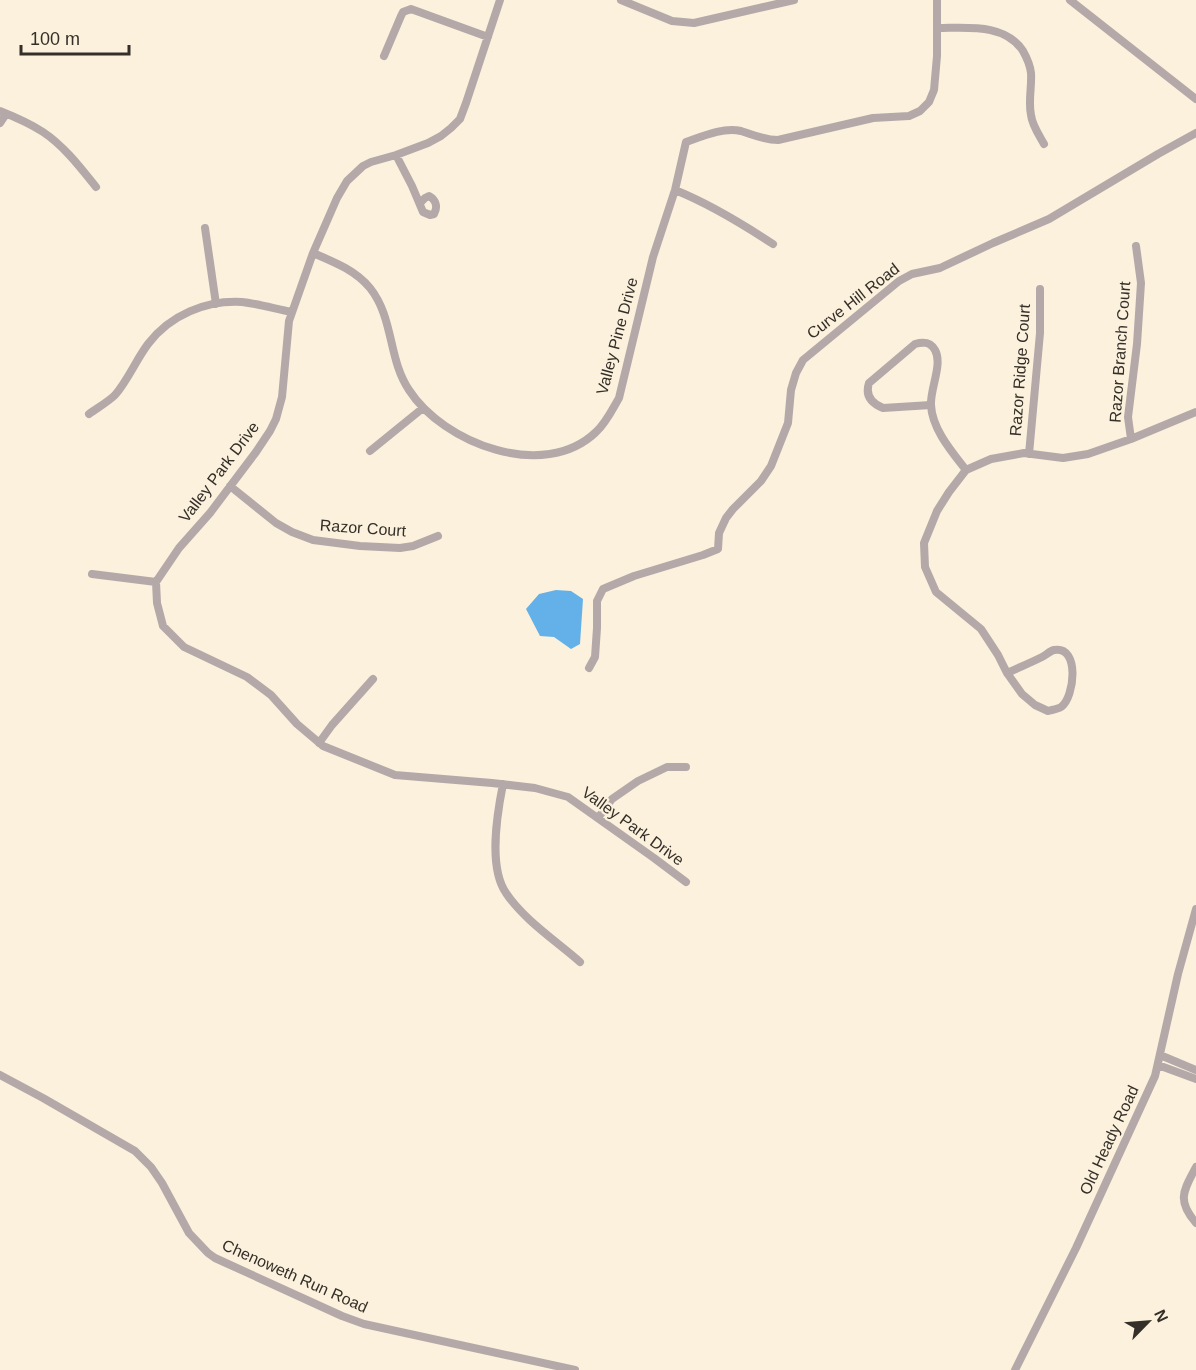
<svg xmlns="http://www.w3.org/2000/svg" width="1196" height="1370" font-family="Helvetica,sans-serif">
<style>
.water{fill:#63b1e8}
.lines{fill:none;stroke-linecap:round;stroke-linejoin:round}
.street{stroke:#b4a9a8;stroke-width:8}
.labels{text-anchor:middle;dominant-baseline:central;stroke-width:4.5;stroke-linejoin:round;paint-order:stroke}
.street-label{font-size:16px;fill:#342f28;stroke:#fcf1dd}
</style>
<rect width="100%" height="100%" fill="#fcf1dd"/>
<!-- water -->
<path class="water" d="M 556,590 L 571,591 L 583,599 L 580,644 L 571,649 L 554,637 L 540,636 L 526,609 L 539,594 Z"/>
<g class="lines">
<!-- street -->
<path class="street" d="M 500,0 L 466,103 L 460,119 L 451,128 L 441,136 L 428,143 L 396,155 L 371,162 L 363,166 L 347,181 L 337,198 L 313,253 L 289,321 L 282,397 L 276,419 L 270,431 L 256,452 L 210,513 L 179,548 L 158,579 L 156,582 L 157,603 L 163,626 L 184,647 L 247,677 L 271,695 L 297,724 L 323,746 L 395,775 L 492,783 L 535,788 L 568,797 L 654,858 L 686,882
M 621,0 L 672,21 L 694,23 L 794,0
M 1070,0 L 1196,99
M 938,28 C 967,28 1005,23 1023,51 C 1027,58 1030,65 1031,73 C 1032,87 1028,101 1031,115 C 1032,125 1039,135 1044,144
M 384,56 L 401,16 L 403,12 L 411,9 L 488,37
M 0,111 C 15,117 29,123 43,132 C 64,146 80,167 96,187
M 0,123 L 6,114
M 396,155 L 412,186 L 423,212 L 430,215 L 434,214 C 438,207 436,200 429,196 L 425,198 L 420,203
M 675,190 C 710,204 741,223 773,244
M 205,228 L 216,304
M 313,253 C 334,262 355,270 370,288 C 394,318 388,359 409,390 C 443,443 544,482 596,432 C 606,423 612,410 619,398 L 653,257 L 675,190 L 686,142 C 703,136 723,127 741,131 C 754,135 764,140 778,140 L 873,118 L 909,116 L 920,111 L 929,102 L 934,90 L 937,56 L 937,0
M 931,405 L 883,408 C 871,403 865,395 869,383 L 915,344 C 922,342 930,341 935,350 C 943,364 930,389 931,405 C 932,429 952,452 966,470
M 89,414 C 97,408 108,402 115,395 C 128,380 136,360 148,344 C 170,315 206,300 242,302 C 259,304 276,309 292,312
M 1131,439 L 1128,417 L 1137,344 L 1141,283 L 1136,246
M 370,451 L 423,408
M 1029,454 L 1040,333 L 1040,289
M 230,486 L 276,523 L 292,532 L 313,540 L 360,546 L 400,548 L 413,546 L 438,536
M 92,574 L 156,582
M 589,668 L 595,657 L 597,628 L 597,601 L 603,589 L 634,576 L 703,555 L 718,549 L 719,533 L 726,518 L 733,509 L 761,481 L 771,466 L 788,423 L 791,390 L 796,373 L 803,360 L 899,281 L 912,274 L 940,268 L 993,243 L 1049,219 L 1158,154 L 1196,133
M 1007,673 C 1018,668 1030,663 1042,657 C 1046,655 1050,651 1054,650 C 1080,645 1075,697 1061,707 C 1058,709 1051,710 1048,711 L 1035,705 L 1022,694 L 1007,673 L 998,655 L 981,629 L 936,592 L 925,567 L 924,543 L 937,511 L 949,492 L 966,470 L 991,459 L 1024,453 L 1063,458 L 1088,454 L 1131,439 L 1196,412
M 319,743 L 332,725 L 373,679
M 503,784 C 497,814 488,867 506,893 C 523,919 556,941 580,962
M 598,818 L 612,799 L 638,781 L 667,767 L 686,767
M 1160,1055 L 1196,1070
M 1158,1065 L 1196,1079
M 0,1075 L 43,1098 L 135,1151 L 151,1167 L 162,1183 L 189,1233 L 208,1253 L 215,1258 L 342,1316 L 364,1324 L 575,1370
M 1196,1167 C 1184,1190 1176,1200 1196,1223
M 1015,1370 L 1076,1248 L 1155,1076 L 1178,974 L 1196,909"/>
</g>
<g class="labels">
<!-- street labels -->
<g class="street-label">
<text transform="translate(853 301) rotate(-38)">Curve Hill Road</text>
<text transform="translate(617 336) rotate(-75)">Valley Pine Drive</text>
<text transform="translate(1120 352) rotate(-86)">Razor Branch Court</text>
<text transform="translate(1020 370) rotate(-86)">Razor Ridge Court</text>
<text transform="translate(219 472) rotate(-53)">Valley Park Drive</text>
<text transform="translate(363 528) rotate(4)">Razor Court</text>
<text transform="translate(633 826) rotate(36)">Valley Park Drive</text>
<text transform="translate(1109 1140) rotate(-65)">Old Heady Road</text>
<text transform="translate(295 1276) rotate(24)">Chenoweth Run Road</text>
</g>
</g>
<!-- north arrow -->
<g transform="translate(1148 1322) rotate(65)" stroke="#fcf1dd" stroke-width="4.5" paint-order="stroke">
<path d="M0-4.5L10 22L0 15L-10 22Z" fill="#342f28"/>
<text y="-9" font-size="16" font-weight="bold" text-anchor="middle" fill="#342f28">N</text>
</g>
<!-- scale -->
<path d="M21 45v9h108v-9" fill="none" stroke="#342f28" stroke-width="3"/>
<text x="30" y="45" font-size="18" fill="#342f28" stroke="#fcf1dd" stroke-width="4.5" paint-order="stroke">100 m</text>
</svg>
